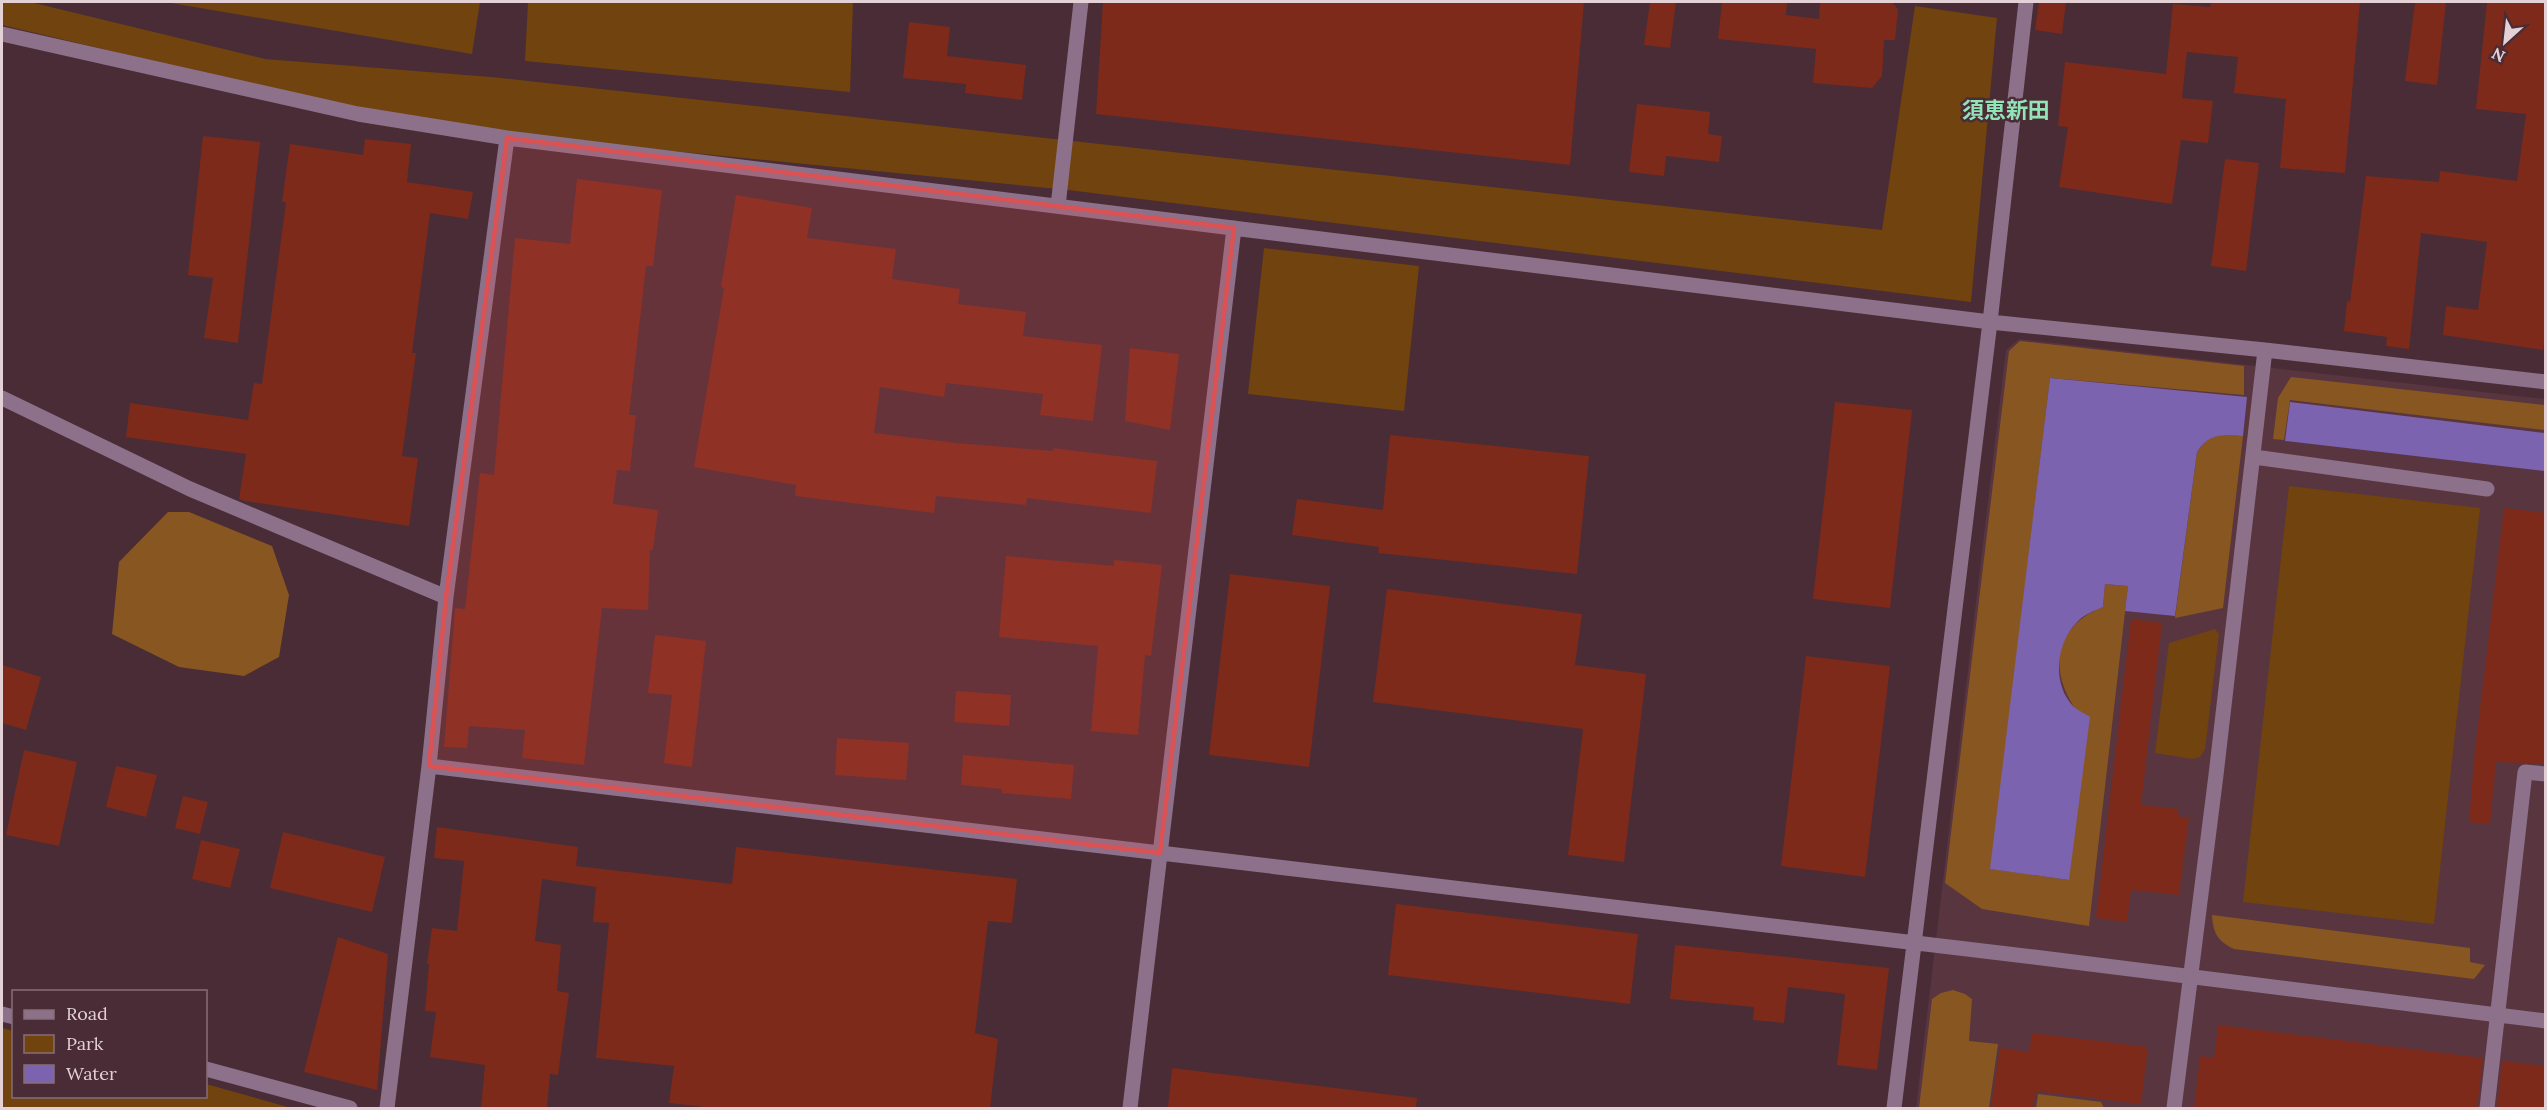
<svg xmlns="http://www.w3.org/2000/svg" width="2547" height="1110" font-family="Lora,'Noto Sans JP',serif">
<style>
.built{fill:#593540}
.green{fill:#70430f}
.forest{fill:#885721}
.water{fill:#7b63af}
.building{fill:#7d2a1b}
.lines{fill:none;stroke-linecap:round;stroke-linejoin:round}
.minor{stroke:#8d708a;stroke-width:15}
.marked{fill:#da5254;fill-opacity:0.2;stroke:#da5254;stroke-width:4.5;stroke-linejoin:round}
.labels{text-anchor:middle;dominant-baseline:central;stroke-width:5;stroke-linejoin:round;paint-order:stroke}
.quarter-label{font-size:22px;font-weight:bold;fill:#92e3b8;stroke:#492c35}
</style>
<rect width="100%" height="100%" fill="#492c35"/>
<!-- built -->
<path class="built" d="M 2019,339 L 2545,399 L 2545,1108 L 1916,1108 L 2006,350 Z"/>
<!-- green -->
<path class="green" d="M 2,2 L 30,2 L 265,59 L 491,77 L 1882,230 L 1915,6 L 1997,18 L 1971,302 L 1068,190 L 459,130 L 296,95 L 2,25 Z
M 165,2 L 480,2 L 472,54 Z
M 528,2 L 853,2 L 850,92 L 525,61 Z
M 1264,248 L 1419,266 L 1404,411 L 1248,394 Z
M 2289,486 L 2480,508 L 2434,924 L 2243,902 Z
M 2215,629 L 2219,634 L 2205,749 L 2200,757 L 2192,759 L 2155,753 L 2169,643 Z
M 2,1028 L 13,1031 L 14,1096 L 206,1096 L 206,1084 L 291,1108 L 2,1108 Z"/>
<!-- forest -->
<path class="forest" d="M 2020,341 L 2244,366 L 2244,395 L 2050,378 L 1991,869 L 2069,880 L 2074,707 C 2048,667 2056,625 2103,607 L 2105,584 L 2128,586 L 2089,926 L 1982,909 L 1945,883 L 2009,351 Z
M 2291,377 L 2545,405 L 2545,430 L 2290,400 L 2284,440 L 2273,439 L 2278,398 Z
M 2224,434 L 2243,436 L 2223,608 L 2175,618 L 2197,452 C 2205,440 2210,437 2224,434 Z
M 168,512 L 189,512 L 272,546 L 289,595 L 279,657 L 244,676 L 179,667 L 112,634 L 119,562 Z
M 2212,915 L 2470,948 L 2470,962 L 2485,965 L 2474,979 L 2234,949 C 2217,941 2213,932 2212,915 Z
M 1953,990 L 1965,994 L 1972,999 L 1969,1041 L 1998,1044 L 1989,1108 L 1919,1108 L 1932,999 L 1941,993 Z
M 2038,1094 L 2101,1102 L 2104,1108 L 2036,1108 Z"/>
<!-- water -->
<path class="water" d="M 2050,378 L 2247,397 L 2243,436 C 2223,434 2209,433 2197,452 L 2175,616 L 2125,611 L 2128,586 L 2105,584 L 2103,607 C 2094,611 2085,614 2078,621 C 2056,642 2051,684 2074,707 C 2079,711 2086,714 2090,717 L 2069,880 L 1990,869 Z
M 2290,402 L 2545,433 L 2545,471 L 2285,441 Z"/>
<!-- building -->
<path class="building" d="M 1103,2 L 1584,2 L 1570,165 L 1096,114 Z
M 1650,2 L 1676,2 L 1670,48 L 1644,45 Z
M 1722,2 L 1787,2 L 1786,15 L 1819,19 L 1820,2 L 1892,2 L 1898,9 L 1895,40 L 1884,40 L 1882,76 L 1872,88 L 1813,83 L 1816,49 L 1718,39 Z
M 2039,2 L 2066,2 L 2062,34 L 2035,30 Z
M 2211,2 L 2360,2 L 2345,173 L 2280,168 L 2286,99 L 2234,93 L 2238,57 L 2187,52 L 2182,98 L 2213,101 L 2208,143 L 2181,140 L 2172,204 L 2059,187 L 2068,127 L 2058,126 L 2065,62 L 2166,74 L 2173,4 L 2210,7 Z
M 2415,2 L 2446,2 L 2437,85 L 2405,81 Z
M 2487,2 L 2546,2 L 2546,331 L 2543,350 L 2443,335 L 2446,306 L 2478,310 L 2487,242 L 2421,233 L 2409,349 L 2386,346 L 2387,337 L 2344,331 L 2347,301 L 2350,302 L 2366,176 L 2439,182 L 2440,171 L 2517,181 L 2526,114 L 2476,109 Z
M 909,22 L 950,27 L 947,56 L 1026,65 L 1022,100 L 965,93 L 966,84 L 903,78 Z
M 1637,104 L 1710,112 L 1708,134 L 1722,136 L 1719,162 L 1666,156 L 1664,176 L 1629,172 Z
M 203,136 L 260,142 L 238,343 L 204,338 L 213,278 L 188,275 Z
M 365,139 L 411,144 L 407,182 L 473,192 L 468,219 L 430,213 L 412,353 L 416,353 L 402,456 L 418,458 L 409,526 L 245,501 L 239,499 L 246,454 L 126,437 L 130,403 L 248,420 L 254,383 L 262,384 L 286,202 L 282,202 L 290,144 L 363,155 Z
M 2225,159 L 2259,163 L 2246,271 L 2211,266 Z
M 577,179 L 662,190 L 653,266 L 646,266 L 629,415 L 636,415 L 630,471 L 617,470 L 613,504 L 658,510 L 653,550 L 650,550 L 648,610 L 602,608 L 584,765 L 522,758 L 525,730 L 469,726 L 467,748 L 444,747 L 455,608 L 465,609 L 480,473 L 494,475 L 515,238 L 570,244 Z
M 736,195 L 812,208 L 807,238 L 896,249 L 892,279 L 960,289 L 958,304 L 1026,312 L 1023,336 L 1102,345 L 1093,421 L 1040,415 L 1043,394 L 946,383 L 944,397 L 880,387 L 874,433 L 956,443 L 1053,451 L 1053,448 L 1157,461 L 1151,513 L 1027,498 L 1026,505 L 936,496 L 934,513 L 795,496 L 796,485 L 694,467 L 724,288 L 721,287 Z
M 1130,348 L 1179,354 L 1170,430 L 1125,421 Z
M 1835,402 L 1912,410 L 1890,608 L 1813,599 Z
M 1390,435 L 1589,456 L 1577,574 L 1378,553 L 1379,547 L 1292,535 L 1297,499 L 1383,510 Z
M 2504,508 L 2546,513 L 2546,764 L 2496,762 L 2490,824 L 2469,822 L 2475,750 Z
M 1006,556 L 1114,566 L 1114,560 L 1162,565 L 1151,656 L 1145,655 L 1138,735 L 1091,731 L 1098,646 L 999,637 Z
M 1230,574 L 1330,586 L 1309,767 L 1209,755 Z
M 1387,589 L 1582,614 L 1575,665 L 1646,674 L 1624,862 L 1568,855 L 1583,729 L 1373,702 Z
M 2131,619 L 2162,623 L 2141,805 L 2179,809 L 2178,816 L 2189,818 L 2179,895 L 2131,890 L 2127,922 L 2096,918 Z
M 655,635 L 706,641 L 692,767 L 664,763 L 672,695 L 648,693 Z
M 1806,656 L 1890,666 L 1865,877 L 1781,866 Z
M 2,665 L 41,677 L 26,730 L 2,723 Z
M 956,691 L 1011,695 L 1009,726 L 954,722 Z
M 837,738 L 909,743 L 906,780 L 835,775 Z
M 24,750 L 77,762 L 59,846 L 6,835 Z
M 963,755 L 1074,765 L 1071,799 L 1002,793 L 1002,789 L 961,785 Z
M 116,766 L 157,775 L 146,817 L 106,807 Z
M 183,796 L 208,802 L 200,834 L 175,828 Z
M 437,827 L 578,847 L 576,866 L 732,884 L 736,847 L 1017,879 L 1012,923 L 988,921 L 975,1033 L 998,1039 L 990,1108 L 714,1108 L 669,1103 L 674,1066 L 596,1058 L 609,923 L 593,922 L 596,887 L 542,879 L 535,941 L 561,945 L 557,991 L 569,993 L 558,1075 L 550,1074 L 547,1108 L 481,1108 L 485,1065 L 430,1057 L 436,1012 L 425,1011 L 429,964 L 427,964 L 432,928 L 457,931 L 464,861 L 434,858 Z
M 283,832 L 385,857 L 372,912 L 270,888 Z
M 201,840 L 240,849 L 230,888 L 192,879 Z
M 1396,904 L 1638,934 L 1630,1004 L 1388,975 Z
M 338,937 L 388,954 L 377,1090 L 304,1072 Z
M 1675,945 L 1889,968 L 1877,1070 L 1837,1065 L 1845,994 L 1788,987 L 1784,1023 L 1753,1020 L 1754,1007 L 1670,999 Z
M 2218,1025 L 2483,1058 L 2477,1108 L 2194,1108 L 2200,1056 L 2214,1058 Z
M 2032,1033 L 2148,1047 L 2141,1104 L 2036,1091 L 2033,1108 L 1991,1108 L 2000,1048 L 2029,1052 Z
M 2502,1061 L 2546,1066 L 2546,1108 L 2497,1108 Z
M 1172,1068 L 1417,1098 L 1416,1108 L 1168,1108 Z"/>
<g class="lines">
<!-- minor -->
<path class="minor" d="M 2,34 L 358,114 L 507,138 L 1990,322 L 2265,350 L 2546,382
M 1058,206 L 1081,2
M 2,398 L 190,489 L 446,597
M 2254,457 L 2487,489
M 429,766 L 2034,957 L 2546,1021
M 2,1014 L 14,1017
M 206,1069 L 350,1108
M 387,1108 L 429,766 L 446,597 L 507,138
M 1130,1108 L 1234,228
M 1894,1108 L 1990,322 L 2026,2
M 2174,1108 L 2216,775 L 2265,350
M 2487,1108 L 2525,772 L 2546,774"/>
</g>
<!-- marked area -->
<path class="marked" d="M 507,138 L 1234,228 L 1160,853 L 429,766 L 446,597 Z"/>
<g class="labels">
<!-- quarter labels -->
<g class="quarter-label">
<text x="2006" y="110">須恵新田</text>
</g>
</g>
<!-- border -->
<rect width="2547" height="1110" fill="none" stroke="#e4d1d6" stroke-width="6"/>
<!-- legend -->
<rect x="12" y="990" width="195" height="108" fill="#492c35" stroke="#876e75" stroke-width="1.5"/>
<rect x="24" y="1010" width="30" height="9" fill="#8d708a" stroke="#876e75" stroke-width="1.5"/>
<text x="66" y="1020" font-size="18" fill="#e4d1d6">Road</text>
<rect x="24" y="1035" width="30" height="18" fill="#70430f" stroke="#876e75" stroke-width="1.5"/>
<text x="66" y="1050" font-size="18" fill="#e4d1d6">Park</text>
<rect x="24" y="1065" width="30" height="18" fill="#7b63af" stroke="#876e75" stroke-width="1.5"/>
<text x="66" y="1080" font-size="18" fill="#e4d1d6">Water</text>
<!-- north arrow -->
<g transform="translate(2505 42) rotate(207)" stroke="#492c35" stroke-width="4.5" paint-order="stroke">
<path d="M0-4.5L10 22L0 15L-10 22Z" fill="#e4d1d6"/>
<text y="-9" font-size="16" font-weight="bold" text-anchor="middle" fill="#e4d1d6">N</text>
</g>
</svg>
